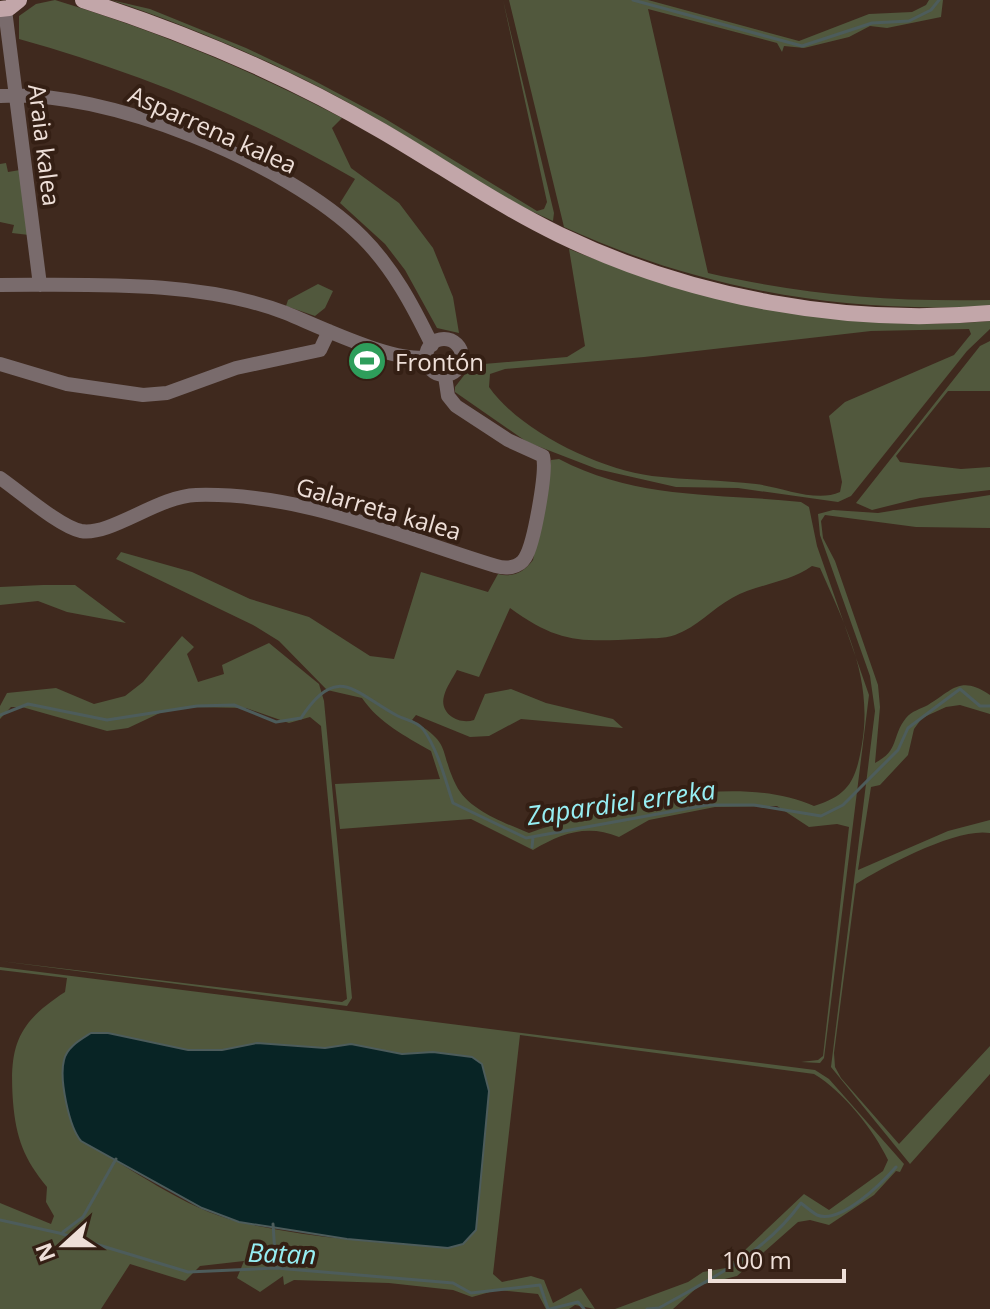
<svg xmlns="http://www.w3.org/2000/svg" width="990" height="1309" font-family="'Open Sans',sans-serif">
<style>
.green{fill:#51583d;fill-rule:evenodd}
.water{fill:#082425;stroke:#4d5c5b;stroke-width:2}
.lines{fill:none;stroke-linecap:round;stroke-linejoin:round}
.stream{stroke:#4d5c5b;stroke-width:3}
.minor{stroke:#796b6c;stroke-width:14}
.major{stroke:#c2a6a9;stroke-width:16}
.labels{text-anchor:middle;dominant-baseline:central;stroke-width:8;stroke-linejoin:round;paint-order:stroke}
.street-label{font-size:24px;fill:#eedfd8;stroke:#341f14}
.poi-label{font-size:24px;fill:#eedfd8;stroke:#341f14;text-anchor:start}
.water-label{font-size:26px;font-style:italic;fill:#96eef3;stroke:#341f14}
</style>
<rect width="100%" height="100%" fill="#3f291e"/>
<!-- green -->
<path class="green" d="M 55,0 C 154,30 249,69 342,118 L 332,128 L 351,168 L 399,203 L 433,248 L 453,297 L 459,333 L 437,328 L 405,270 L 385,244 L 340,203 L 355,179 C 250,118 137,72 19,39 L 19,16 L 36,4 Z
M 111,0 L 150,9 L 246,48 L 313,80 L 384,118 L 537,211 L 544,209 L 547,202 L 503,0 L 554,213 L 553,221 C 493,195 440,156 384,123 C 298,72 206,32 111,0 Z
M 509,0 L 648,0 L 799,41 L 869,14 L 912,12 L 926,5 L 929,0 L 943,0 L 941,17 L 887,28 L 870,26 L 849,37 L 804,48 L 784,46 L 782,52 L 777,43 L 648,9 L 708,273 C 804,295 891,302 990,300 L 990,306 C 842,314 699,289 564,227 Z
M 6,163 L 8,172 L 20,170 L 29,235 L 12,233 L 14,225 L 0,222 L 0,164 Z
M 569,249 C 704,304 844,333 990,321 L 990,329 L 967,351 L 851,496 L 838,502 L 738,488 L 676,487 L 597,469 L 527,442 L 455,392 L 455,387 L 472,365 L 567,357 L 585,346 ZM 969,329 L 971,334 L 954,355 L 845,402 L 829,416 L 842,482 L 840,492 C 816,503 782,487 756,484 C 722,480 687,480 652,476 C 598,469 520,431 489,387 L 490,374 L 505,369 L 644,357 L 871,331 Z
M 318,284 L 333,291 L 325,308 L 315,316 L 286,306 L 288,300 Z
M 990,341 L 990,391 L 948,391 L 896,456 L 900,462 L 961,469 L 990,467 L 990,490 L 920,498 L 872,510 L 856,503 L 980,346 Z
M 559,459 C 637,500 716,493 801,502 L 809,507 L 817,546 L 869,695 L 824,1058 L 820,1063 L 801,1062 L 818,1060 L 823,1056 L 849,827 L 837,824 L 809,827 L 777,806 L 715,807 L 649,820 L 619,837 C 587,824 562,833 533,850 L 471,819 L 340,829 L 335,784 L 440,779 L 431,751 C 405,736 379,723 362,698 L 327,690 L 279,641 L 253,625 L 116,559 L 121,552 L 192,572 L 250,599 L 309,617 L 370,656 L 394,659 L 421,572 L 488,592 L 498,574 C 513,578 524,572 533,560 L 551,460 ZM 812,566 L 820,568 C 846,627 873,679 862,744 C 856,779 850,795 814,806 C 734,771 609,806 529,833 C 505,823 468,810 456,785 C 438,748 453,745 412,720 L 416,715 L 470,737 L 489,736 L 521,719 L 623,728 L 613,719 L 546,703 L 511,689 L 485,694 L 474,720 C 459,725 439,714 444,696 C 446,687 453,678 457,670 L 479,677 L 510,608 C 558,643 580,642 638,639 C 649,638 664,639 675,635 C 697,627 712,609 732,598 C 757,584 788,583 812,566 Z
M 990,495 L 990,528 L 916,527 L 825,515 L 821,521 L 823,538 L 835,561 L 878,685 L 880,707 L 875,763 C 900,750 891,737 906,718 C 912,711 920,709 928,705 C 953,690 960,675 990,695 L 990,714 L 960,705 L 946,707 L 922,718 L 914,729 L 908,755 L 880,785 L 871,787 L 858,870 L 948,831 L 990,820 L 990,833 C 958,827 884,866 856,884 L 834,1053 L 835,1067 L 841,1078 L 899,1144 L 990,1046 L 990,1074 L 910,1164 L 831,1067 L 875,711 L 870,676 L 820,535 L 818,514 L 833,510 L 878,513 Z
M 43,585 L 75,585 L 126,623 L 67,612 L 38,601 L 0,605 L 0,587 Z
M 182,636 L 194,647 L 187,654 L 198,682 L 224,674 L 222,665 L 269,643 L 319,684 L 324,701 L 352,998 L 347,1006 L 0,961 L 342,1002 L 347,999 L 321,726 L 310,717 L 289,723 L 246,708 L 190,707 L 162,712 L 128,728 L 107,731 L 22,707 L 11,707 L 0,719 L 0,706 L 7,693 L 56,688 L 94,704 L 125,696 L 143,682 Z
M 0,967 L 815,1070 L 829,1079 L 904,1164 L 900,1172 L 896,1171 L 874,1195 L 829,1225 L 810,1220 L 798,1222 L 737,1276 L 700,1285 L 673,1309 L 615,1309 L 688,1282 L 703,1272 L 726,1268 L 804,1194 L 829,1210 L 883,1171 L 888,1160 C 873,1129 844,1092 814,1074 L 520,1035 L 493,1274 L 502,1282 L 531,1276 L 544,1280 L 553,1303 L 581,1288 L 595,1309 L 575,1305 L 569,1309 L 546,1309 L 538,1294 L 497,1290 L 472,1297 L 453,1290 L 389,1283 L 294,1280 L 284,1285 L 283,1276 L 260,1292 L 237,1278 L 244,1261 L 200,1266 L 185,1281 L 130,1264 L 101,1309 L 0,1309 L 0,1203 L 51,1224 L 54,1216 L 46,1202 L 47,1187 C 24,1159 16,1138 13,1102 C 9,1046 17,1023 65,992 L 67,978 L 0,970 ZM 108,1033 L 188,1050 L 222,1050 L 257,1043 L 325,1048 L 351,1044 L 402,1054 L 433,1052 L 463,1244 L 448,1248 C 379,1242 307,1238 240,1222 C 184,1209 131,1167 81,1141 C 67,1117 56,1076 69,1050 Z"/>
<!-- water -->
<path class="water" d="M 91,1033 L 108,1033 L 188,1050 L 222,1050 L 257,1043 L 325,1048 L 351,1044 L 402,1054 L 433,1052 L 472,1057 L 482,1064 L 489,1091 L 476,1230 L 463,1244 L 448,1248 L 347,1239 L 239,1222 L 202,1208 L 81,1141 C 69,1127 59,1079 64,1060 C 67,1047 80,1040 91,1033 Z"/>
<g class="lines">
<!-- stream -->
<path class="stream" d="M 633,0 L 802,46 L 872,23 L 909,21 L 931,10 L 939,0
M 0,715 L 28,704 L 107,720 L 197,706 L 234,705 L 276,722 L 301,718 C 337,662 355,693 396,715 C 405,720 417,721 423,729 C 438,750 445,779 453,803 L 526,838 L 707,805 L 754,805 L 821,816 L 843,805 L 898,750 L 908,728 L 960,689 L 980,706 L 990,706
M 532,847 L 533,837
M 0,1220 L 59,1233 L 188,1272 L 276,1268 L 453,1283 L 471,1293 L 540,1285 L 548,1309
M 273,1224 L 276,1268
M 63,1232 L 83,1217 L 116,1159
M 550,1309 L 578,1302 L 584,1309
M 647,1309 L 659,1308 C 712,1278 764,1254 801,1203 C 806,1207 812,1212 817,1215 C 840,1225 882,1183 896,1167"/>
<!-- minor -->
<path class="minor" d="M 5,10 L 40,285
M 0,96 C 105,88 288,163 362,237 C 393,268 413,306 432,345
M 0,285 C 91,285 201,280 286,313 C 318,326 394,363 426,357
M426 357a18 18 0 1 1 36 0a18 18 0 1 1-36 0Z
M 0,364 L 67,384 L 143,395 L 167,393 L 236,368 L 320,350 L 329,331
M 0,478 C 19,491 60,527 81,531 C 111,536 158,496 196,495 C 302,492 397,536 496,566 C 506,569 519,568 525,558 C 534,544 547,472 543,456 L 508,440 L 456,406 L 448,396 L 445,376"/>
<!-- major -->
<path class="major" d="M 83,0 C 187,33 288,76 382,131 C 442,166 498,205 560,235 C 691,298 845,326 990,313
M 0,9 L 9,8 L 19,0"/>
</g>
<!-- icons -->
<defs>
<g id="stadium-disc" transform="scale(2)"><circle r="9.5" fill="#2e9e5b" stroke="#341f14"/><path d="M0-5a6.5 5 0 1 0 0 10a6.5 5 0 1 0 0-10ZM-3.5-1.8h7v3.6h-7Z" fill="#fff"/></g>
</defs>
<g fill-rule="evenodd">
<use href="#stadium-disc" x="367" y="361"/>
</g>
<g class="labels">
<!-- street labels -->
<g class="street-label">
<text transform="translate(213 129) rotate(24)">Asparrena kalea</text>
<text transform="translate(45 145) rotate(83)">Araia kalea</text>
<text transform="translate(379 508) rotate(16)">Galarreta kalea</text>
</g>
<!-- poi labels -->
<g class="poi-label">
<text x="395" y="361">Frontón</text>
</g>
<!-- water labels -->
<g class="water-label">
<text transform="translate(621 802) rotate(-8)">Zapardiel erreka</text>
<text transform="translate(282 1253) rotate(2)">Batan</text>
</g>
</g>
<!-- north arrow -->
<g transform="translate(64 1245) rotate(249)" stroke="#341f14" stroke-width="6" paint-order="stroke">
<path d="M0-6L14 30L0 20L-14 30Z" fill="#eedfd8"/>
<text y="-12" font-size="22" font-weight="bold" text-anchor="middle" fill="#eedfd8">N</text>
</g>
<!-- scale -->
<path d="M710 1269v12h134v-12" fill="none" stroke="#eedfd8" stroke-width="4"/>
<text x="722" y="1269" font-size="24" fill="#eedfd8" stroke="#341f14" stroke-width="6" paint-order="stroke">100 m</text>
</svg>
